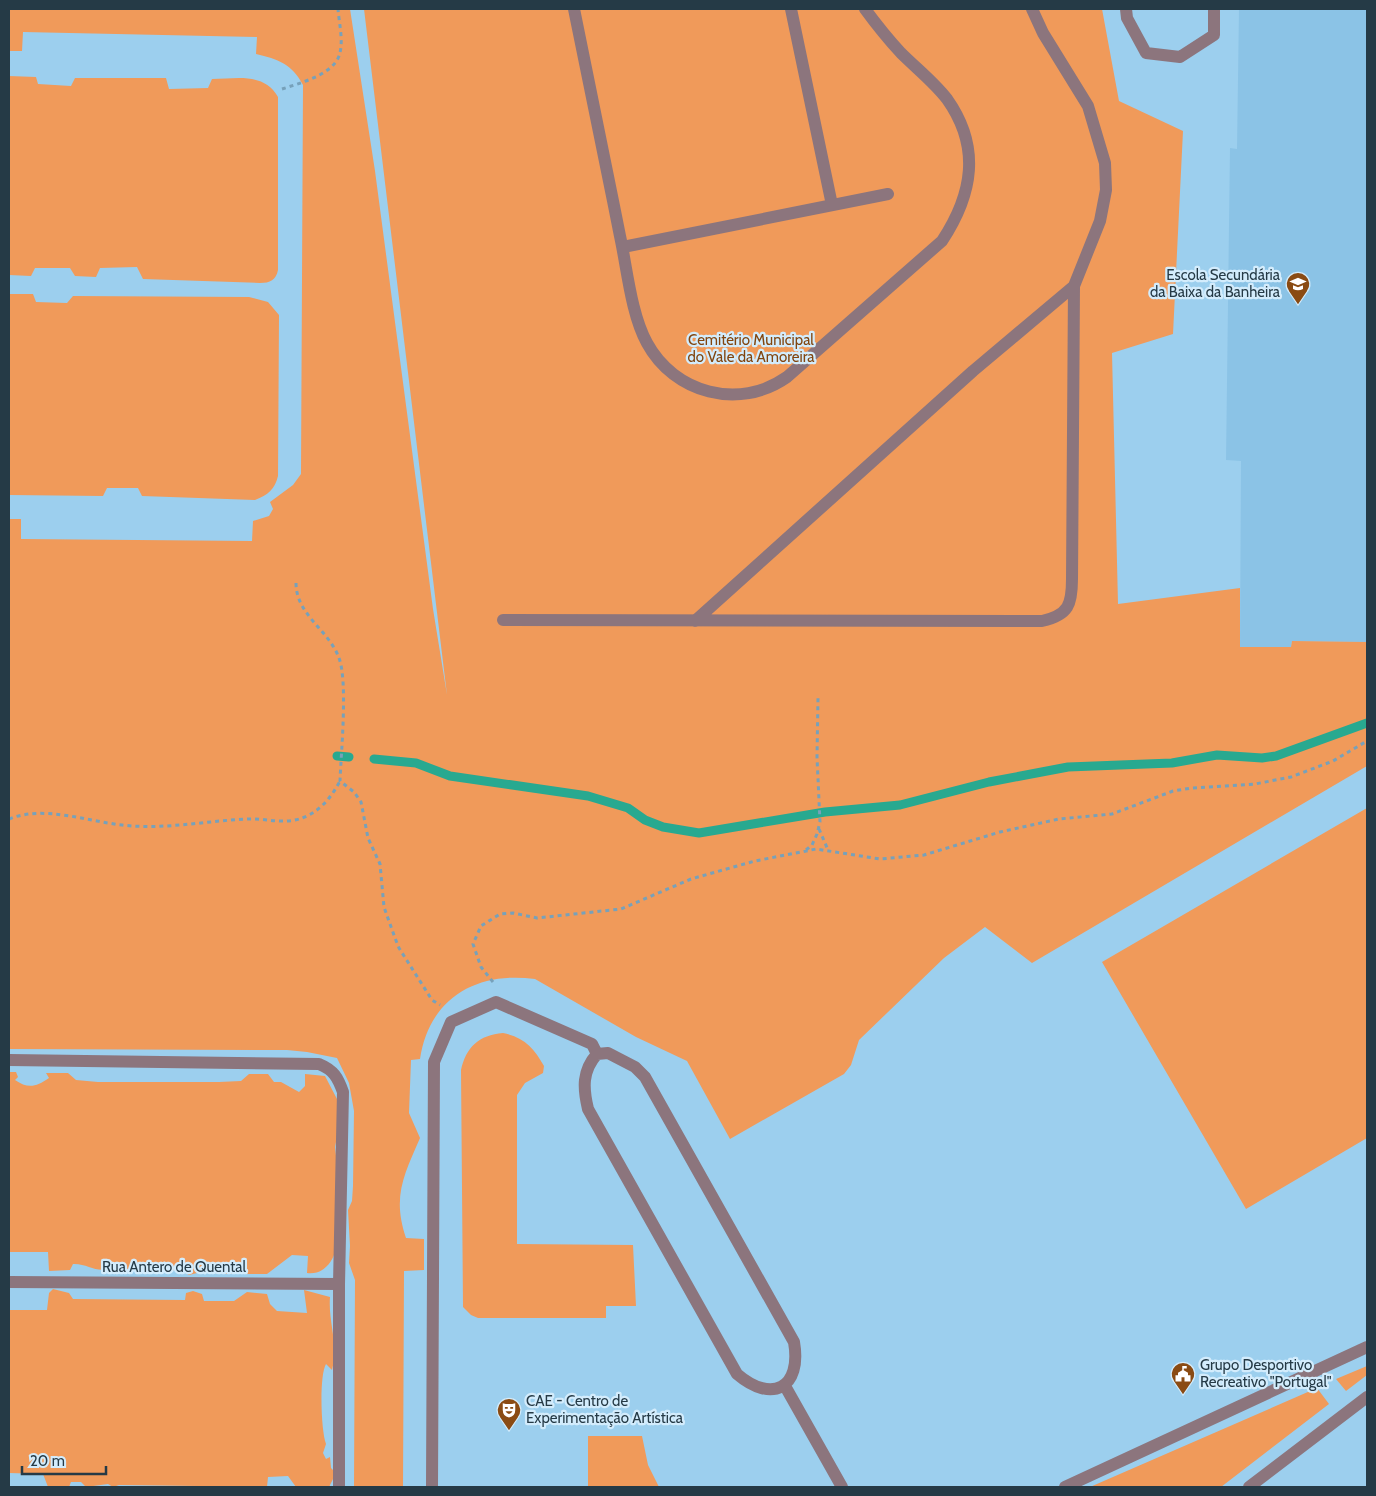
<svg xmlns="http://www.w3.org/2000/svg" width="1376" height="1496" font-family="Cabin,sans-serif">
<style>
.built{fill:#8bc3e6}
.green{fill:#f09a5a}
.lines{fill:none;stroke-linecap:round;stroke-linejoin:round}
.stream{stroke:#28a990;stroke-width:9}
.path{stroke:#77a1ba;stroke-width:3;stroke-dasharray:4 4;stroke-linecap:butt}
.minor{stroke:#8c757d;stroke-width:12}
.labels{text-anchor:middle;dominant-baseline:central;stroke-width:4.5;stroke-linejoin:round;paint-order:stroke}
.poi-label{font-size:15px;fill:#253a46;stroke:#d3ecfc;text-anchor:start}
.park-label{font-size:15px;fill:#81450f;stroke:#d3ecfc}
.street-label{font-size:15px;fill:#253a46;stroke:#d3ecfc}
</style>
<rect width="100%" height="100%" fill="#9ccfee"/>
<!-- built -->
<path class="built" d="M 1239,9 L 1367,9 L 1367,642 L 1292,641 L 1291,647 L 1240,647 L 1241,461 L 1226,460 L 1230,148 L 1237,149 Z"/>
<!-- green -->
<path class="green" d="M 9,9 L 350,9 L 375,171 L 433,609 L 447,695 L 364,9 L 1102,9 L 1119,101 L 1183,131 L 1173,334 L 1112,353 L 1118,604 L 1240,588 L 1240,647 L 1291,647 L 1292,641 L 1367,642 L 1367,766 L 1032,963 L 985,927 L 944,958 L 859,1040 L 851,1065 L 844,1074 L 730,1139 L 687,1061 L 636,1037 L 535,979 C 477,971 429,998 420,1059 L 411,1060 L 409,1113 L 420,1138 C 404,1175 392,1197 406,1238 L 424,1239 L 424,1270 L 404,1271 L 403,1487 L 354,1487 L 355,1280 L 349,1263 L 350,1246 L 348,1210 L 352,1201 L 353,1186 L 354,1111 L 349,1083 L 337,1058 L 307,1052 L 287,1050 L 9,1049 L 9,519 L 21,519 L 21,539 L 252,541 L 253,521 L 269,516 L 273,509 L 270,502 L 293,485 L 301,474 L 303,85 C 292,64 278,59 256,54 L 257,37 L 23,32 L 22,51 L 9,51 Z
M 9,76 L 36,77 L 38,84 L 71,86 L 75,78 L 166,78 L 169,89 L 208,88 L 212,79 C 237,79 264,72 278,97 L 278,270 C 276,280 270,283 260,283 L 143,279 L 137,267 L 100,268 L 96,277 L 75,276 L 70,268 L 35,268 L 31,276 L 9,275 Z
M 9,294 L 33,294 L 36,302 L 67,303 L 73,296 L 249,297 L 268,302 L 279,315 L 278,476 C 275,489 268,495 255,500 L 142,496 L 138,488 L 107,488 L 103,496 L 9,495 Z
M 1367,808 L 1367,1138 L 1246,1209 L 1102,962 Z
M 503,1033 C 524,1037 534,1048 544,1066 L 543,1073 L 525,1083 L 517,1095 L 517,1244 L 633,1245 L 636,1306 L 606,1306 L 606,1318 L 478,1318 L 471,1315 L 463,1307 L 461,1070 C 466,1047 479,1035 503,1033 Z
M 9,1072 L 16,1072 L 18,1077 L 15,1080 C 28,1089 36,1087 49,1078 L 46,1073 L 68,1073 L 76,1080 L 98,1082 L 219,1082 L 241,1081 L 249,1074 L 268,1074 L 274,1082 L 281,1082 L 299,1092 L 305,1086 L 305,1074 L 325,1076 L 337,1099 L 339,1127 L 335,1147 L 337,1164 L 335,1252 C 331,1265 321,1275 307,1273 L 308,1256 L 292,1255 L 267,1274 L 218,1274 L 203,1268 L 197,1273 L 189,1275 C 179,1268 169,1272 159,1266 C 144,1271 127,1271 112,1266 C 100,1276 88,1263 73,1264 L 70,1270 L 49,1271 L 48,1252 L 9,1252 Z
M 53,1289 L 69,1293 L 73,1299 L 185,1300 L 186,1293 L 193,1291 L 202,1294 L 204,1301 L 234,1301 L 247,1292 L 267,1294 L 270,1304 L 277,1311 L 307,1313 L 304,1290 L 330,1297 C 328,1322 339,1345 332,1370 L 326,1364 C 319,1376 321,1431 326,1444 L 323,1453 L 326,1459 L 330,1457 L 331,1468 L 336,1473 L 329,1487 L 296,1487 L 288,1476 L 268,1477 L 267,1487 L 119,1485 L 113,1487 L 108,1484 L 86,1487 L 81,1482 L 71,1482 L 69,1487 L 48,1487 L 43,1474 L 9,1473 L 9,1310 L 47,1310 L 49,1293 Z
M 1367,1366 L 1367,1375 L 1346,1391 L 1336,1379 Z
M 1317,1388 L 1329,1404 L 1221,1487 L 1090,1487 Z
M 588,1436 L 642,1436 L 648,1465 L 659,1487 L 588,1487 Z"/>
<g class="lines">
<!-- stream -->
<path class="stream" d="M 337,756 L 349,757
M 374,759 L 416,763 L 450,776 L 588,796 L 628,808 L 645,820 L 663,827 L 699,833 L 825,812 L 900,805 L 989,782 L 1068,767 L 1172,763 L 1217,755 L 1262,758 L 1276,756 L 1367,723"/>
<!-- path -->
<path class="path" d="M 282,89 C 300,83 332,75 339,56 C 344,42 339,23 338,9
M 296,583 C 296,615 329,630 339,658 C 348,682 341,753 340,781 L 354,792 L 361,802 L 368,838 L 380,864 L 384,907 L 395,938 L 399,948 L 432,1000 L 440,1005
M 9,819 C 43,805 86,821 122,825 C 164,830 204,821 247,819 C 267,818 287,826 307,816 C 322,809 332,796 340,781
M 819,829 L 828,850
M 806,850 L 812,845 L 817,834 L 820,822 L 817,757 L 818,698
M 493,982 L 481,967 L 473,944 L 481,926 L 500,914 L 513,913 L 537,918 L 621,909 L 691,879 L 755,861 L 816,849 L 880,859 L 924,855 L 1000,832 L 1059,819 L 1112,814 L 1173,791 L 1192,788 L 1255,784 L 1291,777 L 1333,761 L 1367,741"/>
<!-- minor -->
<path class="minor" d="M 574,9 C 589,84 605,160 620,236 C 627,268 631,314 647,343 C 674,393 739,411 787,377 L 942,241 C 973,194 981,147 947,99 C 934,82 916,68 901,53 C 888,39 876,24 865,9
M 791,9 L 832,205
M 1126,9 L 1127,18 L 1146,53 L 1180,57 L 1214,35 L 1214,9
M 623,247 L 888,194
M 503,620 L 1042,621 C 1069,615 1072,604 1072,579 L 1074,286 L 1100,221 L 1106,190 L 1105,163 L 1088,106 L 1043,33 L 1032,9
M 695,621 L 973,371 L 1074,286
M 608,1053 L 635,1067 L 645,1077 L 794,1342 C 802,1388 772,1404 737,1374 L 588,1109 C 583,1088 582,1071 597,1054 Z
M 9,1060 L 319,1064 C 334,1070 338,1078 343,1092 L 339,1284 L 339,1487
M 9,1282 L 339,1284
M 785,1386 L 842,1487
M 432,1487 L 434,1062 L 451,1022 L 496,1002 L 592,1044 L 597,1054
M 1065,1487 L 1367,1347
M 1249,1487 L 1367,1397"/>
</g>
<!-- icons -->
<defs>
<g id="school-pin" transform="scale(1.25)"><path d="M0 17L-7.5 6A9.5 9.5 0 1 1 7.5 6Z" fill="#8a4b13" stroke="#d3ecfc"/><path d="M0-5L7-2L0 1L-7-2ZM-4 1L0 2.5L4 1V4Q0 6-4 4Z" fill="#fff"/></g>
<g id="civic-pin" transform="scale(1.25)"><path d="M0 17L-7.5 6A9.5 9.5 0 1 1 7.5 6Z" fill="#8a4b13" stroke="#d3ecfc"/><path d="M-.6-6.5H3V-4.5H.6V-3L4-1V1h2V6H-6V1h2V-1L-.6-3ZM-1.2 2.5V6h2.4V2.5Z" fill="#fff"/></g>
<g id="theatre-pin" transform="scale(1.25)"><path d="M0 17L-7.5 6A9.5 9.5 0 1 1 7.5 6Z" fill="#8a4b13" stroke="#d3ecfc"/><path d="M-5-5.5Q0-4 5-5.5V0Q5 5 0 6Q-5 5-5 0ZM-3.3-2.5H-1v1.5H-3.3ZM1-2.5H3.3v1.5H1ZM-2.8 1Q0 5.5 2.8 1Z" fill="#fff"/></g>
</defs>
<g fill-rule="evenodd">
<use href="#school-pin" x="1298" y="284"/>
<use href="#civic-pin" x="1183" y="1374"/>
<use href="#theatre-pin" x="509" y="1410"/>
</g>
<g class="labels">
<!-- poi labels -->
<g class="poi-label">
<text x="1280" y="275" text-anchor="end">Escola Secundária<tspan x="1280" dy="17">da Baixa da Banheira</tspan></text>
<text x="1200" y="1365">Grupo Desportivo<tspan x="1200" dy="17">Recreativo "Portugal"</tspan></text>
<text x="526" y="1401">CAE - Centro de<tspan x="526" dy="17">Experimentação Artística</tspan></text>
</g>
<!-- park labels -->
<g class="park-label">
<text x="751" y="340">Cemitério Municipal<tspan x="751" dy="17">do Vale da Amoreira</tspan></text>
</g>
<!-- street labels -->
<g class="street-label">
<text x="174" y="1267">Rua Antero de Quental</text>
</g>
</g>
<!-- border -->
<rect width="1376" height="1496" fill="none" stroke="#253a46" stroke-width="20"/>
<!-- scale -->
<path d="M22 1466v8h84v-8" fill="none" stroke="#253a46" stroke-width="2.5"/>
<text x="30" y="1466" font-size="15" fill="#253a46" stroke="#d3ecfc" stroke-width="4" paint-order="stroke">20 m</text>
</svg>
